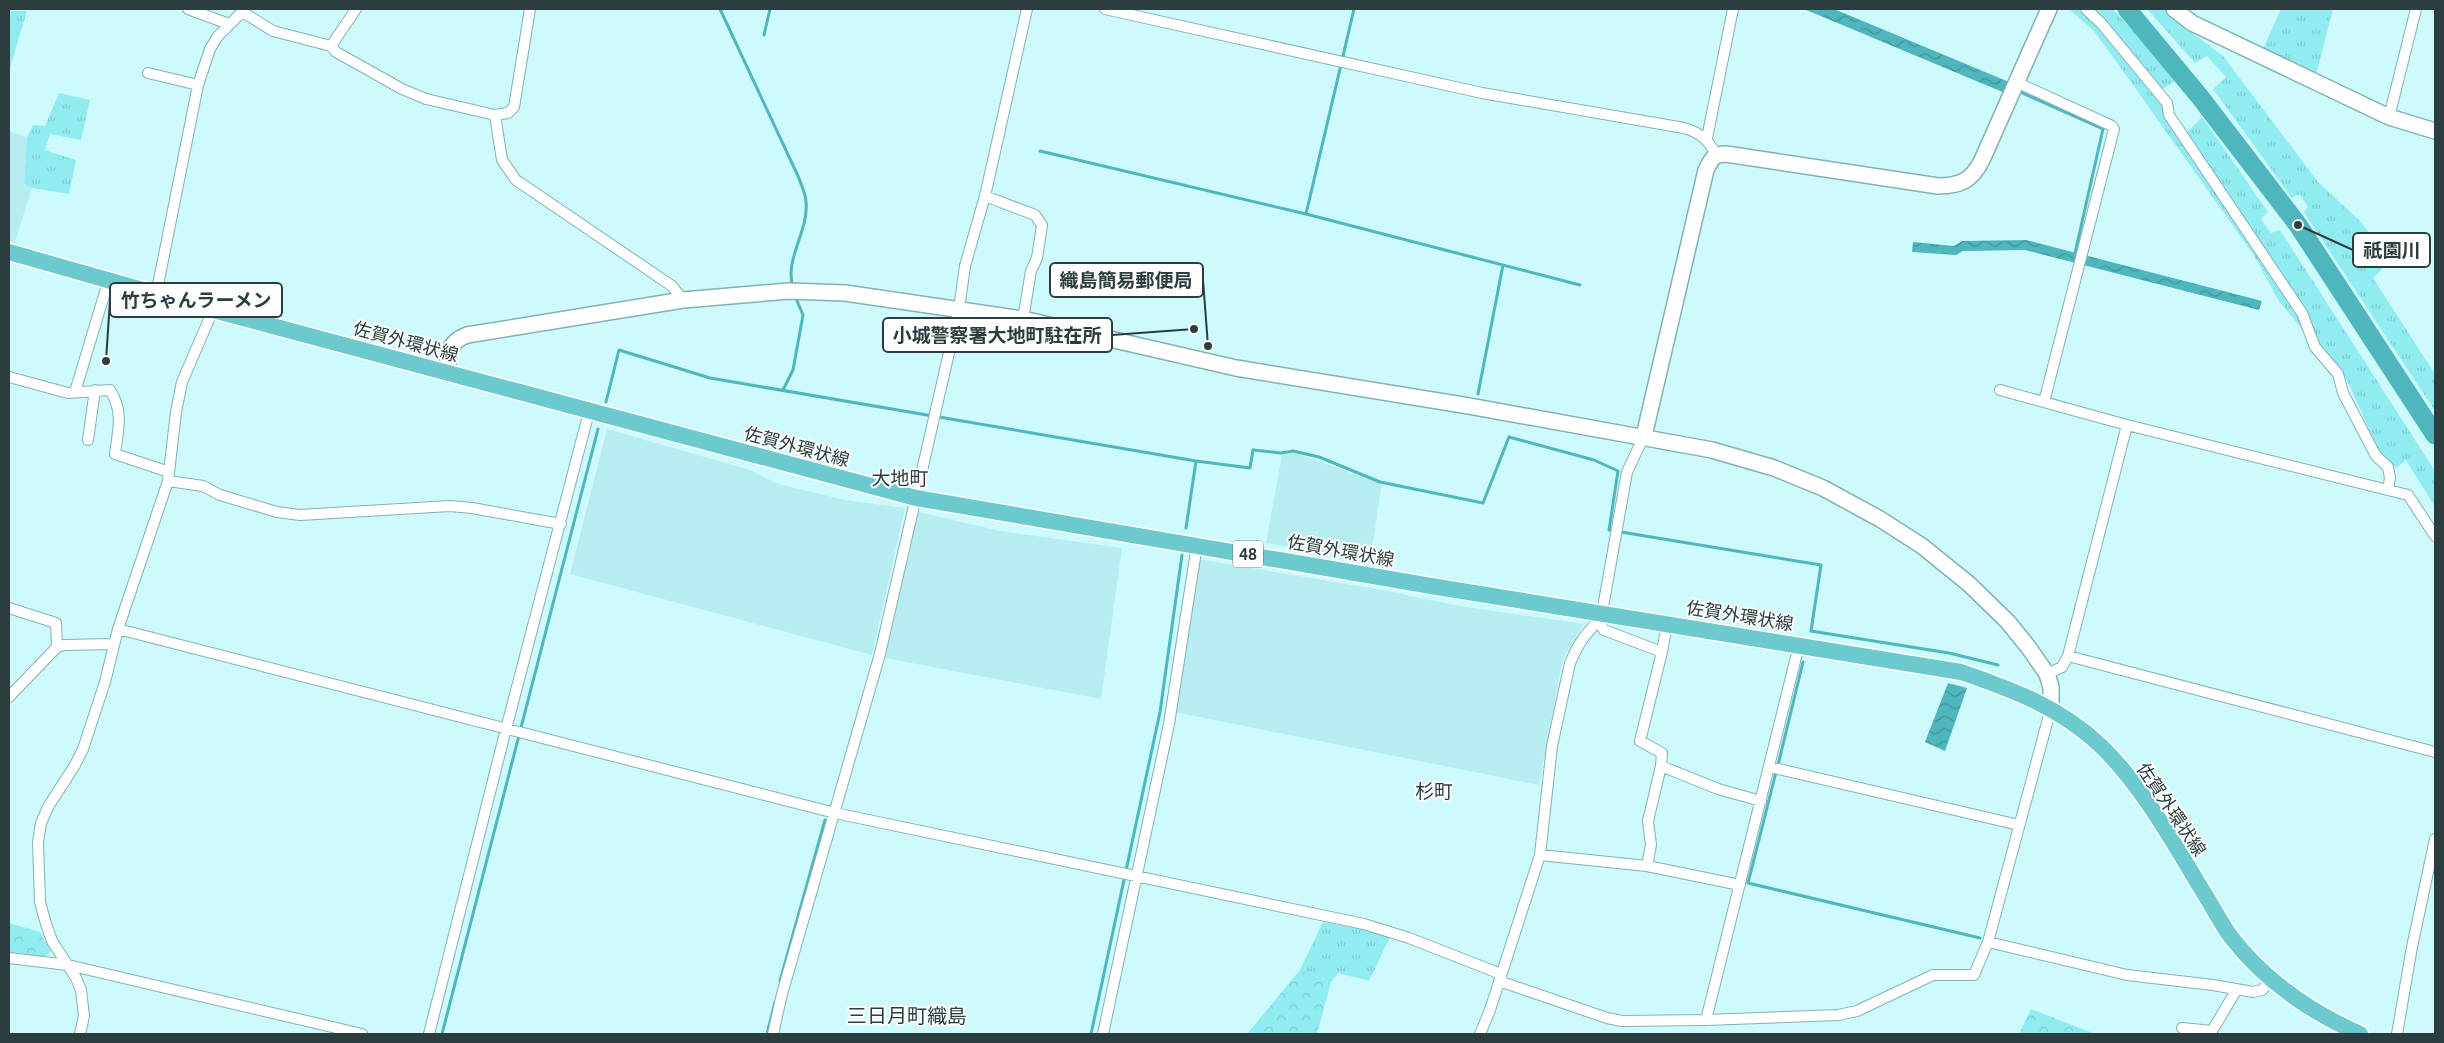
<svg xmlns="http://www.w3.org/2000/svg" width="2444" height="1043" font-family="Ubuntu,'Noto Sans JP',sans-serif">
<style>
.built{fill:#b7edf0}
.grass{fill:url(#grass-tufts)}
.forest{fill:url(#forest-crowns)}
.water{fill:url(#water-waves)}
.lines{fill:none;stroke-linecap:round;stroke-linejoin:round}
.stream{stroke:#4eb6bc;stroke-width:3}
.river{stroke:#4eb6bc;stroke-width:19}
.street-casing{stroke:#85b0b2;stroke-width:12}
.secondary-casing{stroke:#85b0b2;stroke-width:18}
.primary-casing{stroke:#fff;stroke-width:19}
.street{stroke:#fff;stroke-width:10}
.secondary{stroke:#fff;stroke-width:15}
.primary{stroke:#6cc9ce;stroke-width:16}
.labels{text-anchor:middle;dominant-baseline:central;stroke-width:4;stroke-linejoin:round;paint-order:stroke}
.shield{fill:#fdfdfd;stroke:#6a7777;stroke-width:1}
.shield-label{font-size:16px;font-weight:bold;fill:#2b3d3e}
.street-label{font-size:18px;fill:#2b3d3e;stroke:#fdfdfd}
.neighbourhood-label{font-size:19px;fill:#2b3d3e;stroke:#fdfdfd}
.quarter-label{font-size:20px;fill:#2b3d3e;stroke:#fdfdfd}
.leader{fill:none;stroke:#2b3d3e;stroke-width:2}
.callout-dot{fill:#2b3d3e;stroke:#fdfdfd;stroke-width:2}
.callout{fill:#fdfdfd;stroke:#2b3d3e;stroke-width:2}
.callout-label{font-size:19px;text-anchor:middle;font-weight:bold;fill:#2b3d3e}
</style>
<defs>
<pattern id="grass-tufts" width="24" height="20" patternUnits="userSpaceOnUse" patternTransform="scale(1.25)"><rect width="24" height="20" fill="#91ecf1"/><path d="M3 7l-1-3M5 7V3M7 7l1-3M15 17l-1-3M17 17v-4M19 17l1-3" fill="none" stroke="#7dcbd0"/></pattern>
<pattern id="forest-crowns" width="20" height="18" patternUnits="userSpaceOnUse" patternTransform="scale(1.25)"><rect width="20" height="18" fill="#91ecf1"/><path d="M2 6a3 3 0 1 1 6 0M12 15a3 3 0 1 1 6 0" fill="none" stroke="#7dcbd0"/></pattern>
<pattern id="water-waves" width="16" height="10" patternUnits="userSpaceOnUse" patternTransform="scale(1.25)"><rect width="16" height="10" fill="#4eb6bc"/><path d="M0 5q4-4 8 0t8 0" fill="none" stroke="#41959a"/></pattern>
</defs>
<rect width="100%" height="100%" fill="#cdfafd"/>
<!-- built -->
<path class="built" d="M 9,131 L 27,137 L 24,184 L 32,188 L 14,245 L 9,243 Z
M 607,429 L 750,470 L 778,484 L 845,500 L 905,508 L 872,655 L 570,574 Z
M 1293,452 L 1382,484 L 1370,561 L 1266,543 L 1282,455 Z
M 918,512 L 1000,531 L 1122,548 L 1101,699 L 885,658 Z
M 1198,559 L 1388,591 L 1459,606 L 1584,624 L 1563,658 L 1539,785 L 1174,712 Z"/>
<!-- grass -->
<path class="grass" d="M 2069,9 L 2113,9 L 2177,80 L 2156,93 L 2181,139 L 2202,117 L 2268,212 L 2261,219 L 2271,233 L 2280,230 L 2435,471 L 2435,507 L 2406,460 L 2396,468 L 2381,455 L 2346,378 L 2321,344 L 2311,340 L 2279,301 L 2253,254 L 2121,68 L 2094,31 Z
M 2147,9 L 2167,9 L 2178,22 L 2223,56 L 2318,182 L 2361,222 L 2379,246 L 2383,268 L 2373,278 L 2435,374 L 2435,411 L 2304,212 L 2308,207 L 2300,194 L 2292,198 L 2213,89 L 2226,77 L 2207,56 L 2195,63 Z
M 2281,9 L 2333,9 L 2316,75 L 2263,49 Z
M 9,11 L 27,11 L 9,71 Z
M 59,93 L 90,100 L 81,140 L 50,134 L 45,150 L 76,160 L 69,194 L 32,188 L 24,184 L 27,137 L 33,125 L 45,126 Z
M 1323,922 L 1365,929 L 1390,937 L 1369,981 L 1338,973 L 1331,982 L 1300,970 Z"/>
<!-- forest -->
<path class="forest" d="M 9,923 L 40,932 L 51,951 L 43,958 L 9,959 Z
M 1300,970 L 1331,982 L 1317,1034 L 1247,1034 Z
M 2031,1009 L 2095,1034 L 2019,1034 Z"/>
<!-- water -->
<path class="water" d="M 1804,9 L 1834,9 L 2009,82 L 2005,93 Z
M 2026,240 L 2262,301 L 2259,310 L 2025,250 L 1963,251 L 1956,255 L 1912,252 L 1913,242 L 1954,246 L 1962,241 Z
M 1948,683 L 1967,688 L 1945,751 L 1925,742 Z"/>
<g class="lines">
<!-- stream -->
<path class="stream" d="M 720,9 L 798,176 C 801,184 806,194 806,202 C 809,231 784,259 793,288
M 764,35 L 770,9
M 2020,92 L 2103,129 L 2075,253
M 1040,151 L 1306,214 L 1580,285
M 1306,214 L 1354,9
M 783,390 L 793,370 L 803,315 L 795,296
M 1478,394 L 1503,265
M 606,402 L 619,350 L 710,378 L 1196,461 L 1250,468 L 1253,450 L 1281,453 L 1293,451 L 1319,457 L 1380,482 L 1483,503 L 1509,437 L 1594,460 L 1618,471 L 1609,530 L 1821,565 L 1811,631 L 1949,653 L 1998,665
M 1186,528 L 1196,461
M 1778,765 L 1803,662
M 1776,772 L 1748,883 L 1980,938
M 780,981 L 825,820
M 442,1034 L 598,429
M 767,1034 L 775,1002
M 1091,1034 L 1160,712 L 1182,555"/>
<!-- river -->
<path class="river" d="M 2127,9 L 2200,97 L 2298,225 L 2435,435"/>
<!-- street casing -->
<g class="street-casing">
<path id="street" d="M 188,9 L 229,24
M 1105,9 L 1482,93 L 1684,128 C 1701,133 1707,139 1716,154
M 2086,9 L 2101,23 L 2167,103 L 2169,115 L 2302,313 L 2315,347 L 2338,374 L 2343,393 L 2376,456 L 2388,467 L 2390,478 L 2388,490
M 244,13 L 273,31 L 331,46 L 336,52 L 402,89 L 426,99 L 495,115 L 502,160 L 516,180 L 672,286 L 683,300
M 331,46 L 356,9
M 148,73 L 198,85
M 2016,82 L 2112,126 L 2114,129 L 2044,402
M 495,115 L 508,113 L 514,107 L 530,9
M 2389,117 L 2416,9
M 1707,138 L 1733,9
M 985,196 L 1035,215 L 1042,225 L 1037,258 L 1031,271 L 1023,319
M 156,295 L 198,85 L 210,49 L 218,36 L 245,9
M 9,377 L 68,393 L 110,390 C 124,412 118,430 115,454 L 169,472
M 2000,390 L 2127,425 L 2408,495 L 2435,536
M 75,392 L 108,282
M 88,440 L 95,390
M 168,481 L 203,486 L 220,495 L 277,512 L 300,515 L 450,506 L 472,508 L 561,524
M 9,608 L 56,623 L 57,647
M 1599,622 L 1604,630 L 1662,652
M 118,629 L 835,813 L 1364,924 L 1409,938 L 1501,974
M 2068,656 L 2435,752
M 2047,674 L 2062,667 L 2068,656 L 2127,425
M 9,697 L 57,647 L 64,645 L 114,644
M 1661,766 L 1718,789 L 1761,801
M 1770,767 L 2019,825
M 1540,855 L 1647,866 L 1740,885
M 1647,866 L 1651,845 L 1648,821 L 1661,766 L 1662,753 L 1640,741 L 1662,652 L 1667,624
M 1988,942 L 2127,975 L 2213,985 L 2253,992 L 2262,990 L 2272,979
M 9,958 L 68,965 L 362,1034
M 1499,981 L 1607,1018 L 1622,1021 L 1706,1020 L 1838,1015 L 1857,1011 L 1933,975 L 1974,975 L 1988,942 L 2051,708
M 1706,1020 L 1799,645
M 2182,1028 L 2212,1031 L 2237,989
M 80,1034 L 84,1016 L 81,990 L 76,978 L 52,941 L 46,924 L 40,902 L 38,842 L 41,823 L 48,807 L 75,765 L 83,749 L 105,682 L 118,629 L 168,481 L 176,412 L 182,382 L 213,310
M 429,1034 L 506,729 L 589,412
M 773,1034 L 782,994 L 880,654 L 959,309 L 965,266 L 985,196 L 1027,9
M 1103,1034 L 1169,724 L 1197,545
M 1480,1034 L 1490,1010 L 1540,855 L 1552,746 L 1570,663 C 1575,651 1581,639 1590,630 C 1595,624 1599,621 1602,613 L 1627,472 L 1644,436
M 2397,1034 L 2412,947 L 2435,839"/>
</g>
<!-- secondary casing -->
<g class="secondary-casing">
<path id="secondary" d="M 2174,9 L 2192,23 L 2389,117 L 2435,131
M 449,374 C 446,356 448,342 467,335 L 683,300 L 789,291 L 845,293 L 1023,319 L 1236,368 L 1469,406 L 1712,450 L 1774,468 L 1823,488 L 1880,519 L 1922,546 L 1969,584 L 2008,622 L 2029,648 L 2047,674 L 2051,687 L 2051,708
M 1644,436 L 1706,170 C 1712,159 1713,154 1726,154 L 1938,186 C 1961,186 1972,180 1982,160 L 2049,9"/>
</g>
<!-- primary casing -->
<g class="primary-casing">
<path id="primary" d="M 9,252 L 213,310 L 916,498 L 1431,586 L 1961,672 C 2013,690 2060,707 2101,746 C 2145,789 2175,846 2207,898 C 2215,911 2222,925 2231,937 C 2264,980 2311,1012 2360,1034"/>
</g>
<!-- street -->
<use href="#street" class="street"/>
<!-- secondary -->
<use href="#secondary" class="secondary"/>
<!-- primary -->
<use href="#primary" class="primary"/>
</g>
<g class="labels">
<!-- shield labels -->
<rect class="shield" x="1233" y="540.5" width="30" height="27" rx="4"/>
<g class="shield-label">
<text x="1248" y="554">48</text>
</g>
<!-- street labels -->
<g class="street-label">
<text transform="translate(406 341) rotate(15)">佐賀外環状線</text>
<text transform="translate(797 446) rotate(15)">佐賀外環状線</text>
<text transform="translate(1341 550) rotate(10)">佐賀外環状線</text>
<text transform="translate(1740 615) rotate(9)">佐賀外環状線</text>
<text transform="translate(2172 809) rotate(56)">佐賀外環状線</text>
</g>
<!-- neighbourhood labels -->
<g class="neighbourhood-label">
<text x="900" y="478">大地町</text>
<text x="1434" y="791">杉町</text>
</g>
<!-- quarter labels -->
<g class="quarter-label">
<text x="907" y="1015">三日月町織島</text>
</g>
</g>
<!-- callouts -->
<path class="leader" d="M2298 225L2353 250M1208 346L1203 280M106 361L110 300M1194 329L1112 335"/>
<g class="callout-dot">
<circle cx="2298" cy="225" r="5"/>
<circle cx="1208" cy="346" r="5"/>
<circle cx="106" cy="361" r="5"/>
<circle cx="1194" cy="329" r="5"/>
</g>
<g class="callout">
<rect x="2353" y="233" width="77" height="34" rx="5"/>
<rect x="1050" y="263" width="153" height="34" rx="5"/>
<rect x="110" y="283" width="172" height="34" rx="5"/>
<rect x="883" y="318" width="229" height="34" rx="5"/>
</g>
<g class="callout-label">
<text x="2392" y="257">祇園川</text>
<text x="1126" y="287">織島簡易郵便局</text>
<text x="196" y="307">竹ちゃんラーメン</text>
<text x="997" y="342">小城警察署大地町駐在所</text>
</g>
<!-- border -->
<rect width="2444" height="1043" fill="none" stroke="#2b3d3e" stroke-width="20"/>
</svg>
